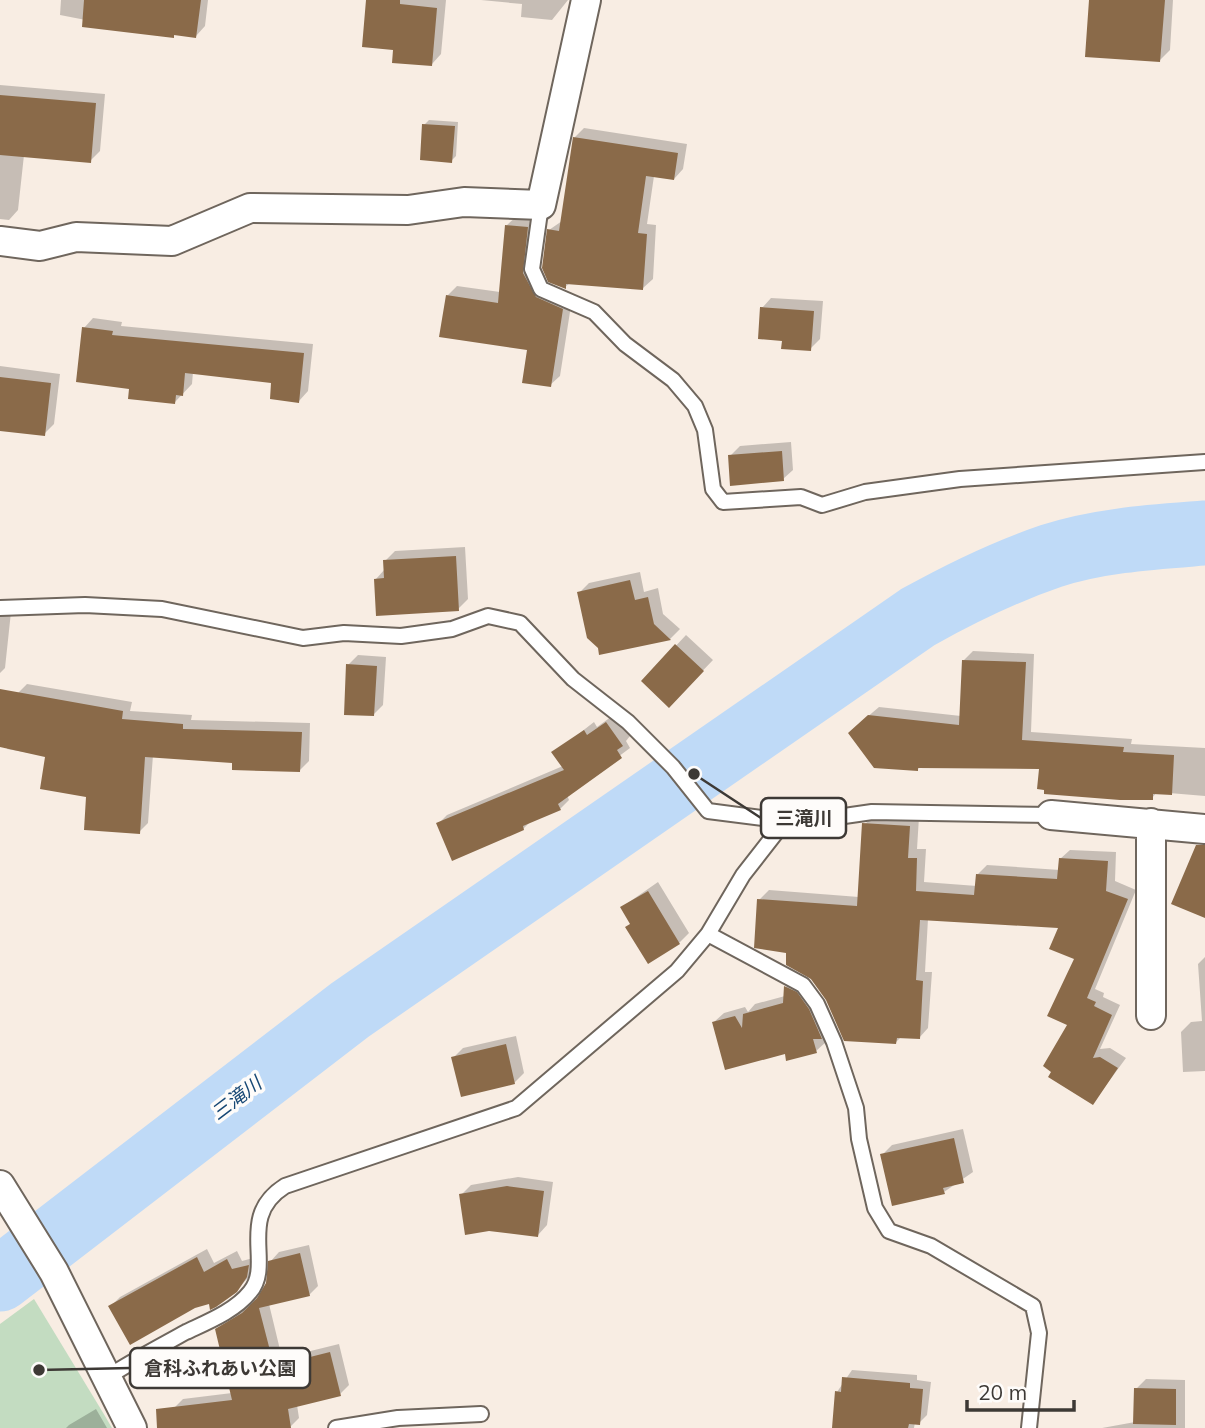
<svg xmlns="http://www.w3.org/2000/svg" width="1205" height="1428" font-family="Mulish,'Noto Sans JP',sans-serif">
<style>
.green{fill:#c3dcc1}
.shadow{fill:#0003}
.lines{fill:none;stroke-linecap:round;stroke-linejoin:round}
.river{stroke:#bfdaf7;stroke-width:65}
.building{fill:#8a6a49}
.service-casing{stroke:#6f665d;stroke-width:18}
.minor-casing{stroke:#6f665d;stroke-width:32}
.service{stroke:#fff;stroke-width:14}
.minor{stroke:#fff;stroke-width:28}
.labels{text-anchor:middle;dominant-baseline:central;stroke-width:7;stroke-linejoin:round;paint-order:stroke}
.water-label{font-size:19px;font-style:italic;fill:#174875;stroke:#fefcfa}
.leader{fill:none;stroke:#3d3935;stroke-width:2.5}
.callout-dot{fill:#3d3935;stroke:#fefcfa;stroke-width:2.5}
.callout{fill:#fefcfa;stroke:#3d3935;stroke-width:2.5}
.callout-label{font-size:19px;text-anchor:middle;font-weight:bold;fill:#3d3935}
</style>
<rect width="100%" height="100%" fill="#f8ede3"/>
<!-- green -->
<path class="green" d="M 34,1299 L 105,1416 L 112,1428 L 0,1428 L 0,1324 Z"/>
<!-- shadow -->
<path class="shadow" d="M 61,0 L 208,0 L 205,26 L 196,36 L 176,33 L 173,37 L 60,15 Z
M 368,0 L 446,0 L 441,54 L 432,64 L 395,48 Z
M 481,0 L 568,0 L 552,20 L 521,17 L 522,4 Z
M 1090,0 L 1173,0 L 1170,50 L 1160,60 Z
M 0,85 L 105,94 L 100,151 L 90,161 L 24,155 L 18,210 L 9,220 L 0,219 Z
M 429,120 L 458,122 L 456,156 L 451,161 L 424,125 Z
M 584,128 L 687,144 L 683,169 L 674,179 L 654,176 L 647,224 L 656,225 L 653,279 L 643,288 L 570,283 L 565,287 L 549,230 L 562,221 L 575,137 Z
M 517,216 L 537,218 L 532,262 L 546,288 L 572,299 L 560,376 L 550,385 L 529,349 L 447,296 L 457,286 L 500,292 L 507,225 Z
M 771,298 L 823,301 L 820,339 L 810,349 L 783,339 L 762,308 Z
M 93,318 L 122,322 L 121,326 L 313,344 L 308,391 L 299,401 L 273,382 L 193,372 L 192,384 L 175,402 L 131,387 L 84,328 Z
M 0,366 L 60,374 L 54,424 L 44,434 L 0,428 Z
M 791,442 L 793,470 L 783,479 L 730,456 L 740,446 Z
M 465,547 L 468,599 L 458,609 L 376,579 L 385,569 L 385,561 L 395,551 Z
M 640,572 L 644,592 L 658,588 L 663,614 L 680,629 L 670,639 L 601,653 L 579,593 L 589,583 Z
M 0,611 L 11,612 L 5,668 L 0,673 Z
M 686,635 L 713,660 L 669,706 L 643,681 Z
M 973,651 L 1034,654 L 1031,732 L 1132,739 L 1131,744 L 1205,748 L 1205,796 L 1157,792 L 1152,798 L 1041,767 L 921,766 L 917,770 L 859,724 L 879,707 L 961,716 L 964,660 Z
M 358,655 L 386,657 L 383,705 L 374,714 L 348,665 Z
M 27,684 L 132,702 L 130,711 L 192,715 L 191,720 L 310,723 L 309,761 L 300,770 L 234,761 L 153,755 L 148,823 L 139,832 L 88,795 L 47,756 L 7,749 L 18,693 Z
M 615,714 L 630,736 L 626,741 L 630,748 L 567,795 L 569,800 L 560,809 L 532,820 L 523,829 L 438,824 L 447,815 L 563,766 L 554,753 L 594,722 L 597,727 Z
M 875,814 L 919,817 L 917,849 L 926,849 L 924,882 L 977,886 L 978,874 L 987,865 L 1060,870 L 1060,859 L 1070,850 L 1116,852 L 1115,881 L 1136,890 L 1095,989 L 1104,993 L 1103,997 L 1120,1005 L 1100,1049 L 1110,1048 L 1126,1058 L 1093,1103 L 1069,1025 L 1076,958 L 1060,927 L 928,919 L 925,972 L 932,972 L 928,1028 L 919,1038 L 901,1037 L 896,1042 L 827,999 L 788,951 L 759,900 L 769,890 L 859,897 L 865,824 Z
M 658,882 L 689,933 L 679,943 L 631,923 L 622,907 Z
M 1205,957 L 1205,1071 L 1183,1072 L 1181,1032 L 1191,1022 L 1202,1021 L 1198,964 Z
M 795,977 L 806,983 L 824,1035 L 826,1042 L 816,1051 L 786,1052 L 714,1022 L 724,1013 L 745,1007 L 748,1012 L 755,1004 L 785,996 L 786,987 Z
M 516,1036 L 524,1073 L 514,1083 L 453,1058 L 463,1048 Z
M 963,1129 L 973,1172 L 944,1192 L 882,1155 L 892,1145 Z
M 518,1177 L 553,1182 L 547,1225 L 538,1235 L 461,1195 L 471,1185 Z
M 309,1245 L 318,1286 L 309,1295 L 269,1304 L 282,1358 L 339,1344 L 349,1385 L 340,1394 L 297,1405 L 299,1418 L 290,1427 L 176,1428 L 174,1408 L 183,1399 L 232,1393 L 217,1330 L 253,1304 L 267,1283 L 270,1262 L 279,1252 Z
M 207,1249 L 214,1263 L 237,1251 L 242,1261 L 257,1257 L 251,1275 L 230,1296 L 210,1301 L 110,1307 L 120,1297 Z
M 852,1370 L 917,1375 L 917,1380 L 931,1382 L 927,1415 L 919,1423 L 915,1422 L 914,1428 L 834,1428 L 837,1392 Z
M 1146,1379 L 1185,1380 L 1185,1428 L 1102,1428 L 1135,1422 L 1136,1389 Z
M 96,1409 L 107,1428 L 66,1428 L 69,1425 Z"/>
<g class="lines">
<!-- river -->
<path class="river" d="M 0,1279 L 350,1010 L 918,617 C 961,593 1004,572 1051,556 C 1100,540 1154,537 1205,533"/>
</g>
<!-- building -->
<path class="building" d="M 84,0 L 201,0 L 196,38 L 174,35 L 174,38 L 82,27 Z
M 366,0 L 400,0 L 400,4 L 437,8 L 432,66 L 392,63 L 393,50 L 362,47 Z
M 1089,0 L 1165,0 L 1160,62 L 1085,57 Z
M 0,95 L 96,103 L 91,163 L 0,155 Z
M 422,124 L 455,126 L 452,163 L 420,160 Z
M 573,137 L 678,153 L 674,180 L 646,176 L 638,233 L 647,234 L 643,290 L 566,284 L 566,289 L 548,282 L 542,268 L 547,229 L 559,231 Z
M 505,225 L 528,227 L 523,273 L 536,297 L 563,309 L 551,387 L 522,383 L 527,350 L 439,337 L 446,295 L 498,303 Z
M 760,307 L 814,311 L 811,351 L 781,349 L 782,341 L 758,339 Z
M 82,327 L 113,331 L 112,335 L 304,353 L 299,403 L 270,399 L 271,383 L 185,373 L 183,396 L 176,395 L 175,404 L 128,399 L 129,389 L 76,382 Z
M 0,377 L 51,383 L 45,436 L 0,431 Z
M 782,451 L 784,481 L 730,486 L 728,455 Z
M 456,556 L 459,611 L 376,616 L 374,579 L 384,578 L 383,560 Z
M 630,580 L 635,600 L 648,597 L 654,624 L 671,640 L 599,655 L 598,648 L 587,638 L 577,592 Z
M 675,644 L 704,671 L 669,708 L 641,681 Z
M 962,660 L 1026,662 L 1022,740 L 1124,747 L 1123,752 L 1174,755 L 1172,795 L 1153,794 L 1153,800 L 1120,800 L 1044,794 L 1044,790 L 1037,789 L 1039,769 L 918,768 L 918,771 L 874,768 L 848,733 L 868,715 L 959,725 Z
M 346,664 L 377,666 L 374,716 L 344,715 Z
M 0,689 L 123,711 L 122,719 L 183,724 L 183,729 L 302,732 L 300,772 L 232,770 L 232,763 L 145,757 L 140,834 L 84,830 L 86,797 L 40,789 L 45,757 L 0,747 Z
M 606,722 L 623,746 L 617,750 L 622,758 L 558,804 L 561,810 L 523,826 L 524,830 L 452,861 L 436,823 L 564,770 L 551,752 L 584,730 L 587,735 Z
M 862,823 L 910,826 L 908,858 L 917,858 L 916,891 L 974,895 L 976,874 L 1057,879 L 1059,858 L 1108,861 L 1106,891 L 1128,899 L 1087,998 L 1096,1002 L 1094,1006 L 1112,1015 L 1093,1058 L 1100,1057 L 1118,1068 L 1093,1105 L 1048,1077 L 1051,1072 L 1043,1066 L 1067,1025 L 1047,1016 L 1074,959 L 1049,949 L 1058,928 L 920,920 L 916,980 L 923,981 L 920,1039 L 897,1038 L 896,1044 L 844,1041 L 826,1000 L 811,979 L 786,965 L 786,953 L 754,948 L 757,899 L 857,906 Z
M 1196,845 L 1205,845 L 1205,918 L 1171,904 Z
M 648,891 L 680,944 L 648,964 L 625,927 L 630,924 L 620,907 Z
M 784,986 L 797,992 L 809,1009 L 822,1039 L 813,1039 L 817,1053 L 786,1061 L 785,1054 L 725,1070 L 712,1022 L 735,1016 L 742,1028 L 743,1014 L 783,1003 Z
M 506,1044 L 515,1084 L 461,1097 L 451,1057 Z
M 954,1138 L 964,1183 L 943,1188 L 945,1194 L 892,1206 L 880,1154 Z
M 507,1186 L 544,1191 L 538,1237 L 489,1231 L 465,1235 L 459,1194 Z
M 300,1253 L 310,1296 L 259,1308 L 274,1366 L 330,1352 L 341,1396 L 288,1409 L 291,1428 L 157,1428 L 156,1409 L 232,1400 L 215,1329 L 242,1313 L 257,1298 L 266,1283 L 268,1261 Z
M 197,1257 L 204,1272 L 227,1259 L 232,1269 L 249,1265 L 247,1277 L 237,1292 L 216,1307 L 210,1310 L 209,1304 L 195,1308 L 130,1345 L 108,1306 Z
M 842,1377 L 910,1383 L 910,1388 L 923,1389 L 920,1425 L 909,1424 L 908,1428 L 832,1428 L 835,1391 L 841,1392 Z
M 1134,1388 L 1176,1389 L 1176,1425 L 1133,1424 Z"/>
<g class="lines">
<!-- service casing -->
<g class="service-casing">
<path id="service" d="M 541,205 L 532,269 L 541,289 L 594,312 L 625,344 L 673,380 L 695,406 L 705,430 L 713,489 L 723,502 L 801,497 L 822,505 L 865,492 L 960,479 L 1205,462
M 0,608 L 85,605 L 162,609 L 303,638 L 344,633 L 401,636 L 452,629 L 488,616 L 520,623 L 573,679 L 628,722 L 673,767 L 708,811 L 770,819 L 782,825
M 708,934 L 803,985 L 817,1004 L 834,1042 L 856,1108 L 859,1139 L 875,1208 L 889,1231 L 931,1246 L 1033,1306 L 1039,1333 L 1029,1428
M 106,1378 C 132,1361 159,1347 186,1332 C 207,1322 235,1311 250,1292 C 274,1264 236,1217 285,1186 L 516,1108 L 677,971 L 708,934 L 743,875 L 782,825 L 872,812 L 1051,815
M 336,1428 L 398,1418 L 481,1414"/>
</g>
<!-- minor casing -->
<g class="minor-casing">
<path id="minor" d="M 0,241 L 40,246 L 76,237 L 172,241 L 250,208 L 408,210 L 464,202 L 541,205 L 586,0
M 1051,815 L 1205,829
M 1151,823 L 1151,1015
M 0,1185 L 54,1272 L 132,1428"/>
</g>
<!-- service -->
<use href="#service" class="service"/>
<!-- minor -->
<use href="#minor" class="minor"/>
</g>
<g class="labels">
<!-- water labels -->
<g class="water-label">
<text transform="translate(236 1098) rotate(-37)">三滝川</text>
</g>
</g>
<!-- callouts -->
<path class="leader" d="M694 774L761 818M39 1370L130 1368"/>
<g class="callout-dot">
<circle cx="694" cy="774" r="7"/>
<circle cx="39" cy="1370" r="7"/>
</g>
<g class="callout">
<rect x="761" y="798" width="85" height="40" rx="7"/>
<rect x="130" y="1348" width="180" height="40" rx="7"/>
</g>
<g class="callout-label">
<text x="804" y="825">三滝川</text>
<text x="220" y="1375">倉科ふれあい公園</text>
</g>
<!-- scale -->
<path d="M967 1400v10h107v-10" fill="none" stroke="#3d3935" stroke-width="3.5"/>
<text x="978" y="1400" font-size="21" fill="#3d3935" stroke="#fefcfa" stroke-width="5" paint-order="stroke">20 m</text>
</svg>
